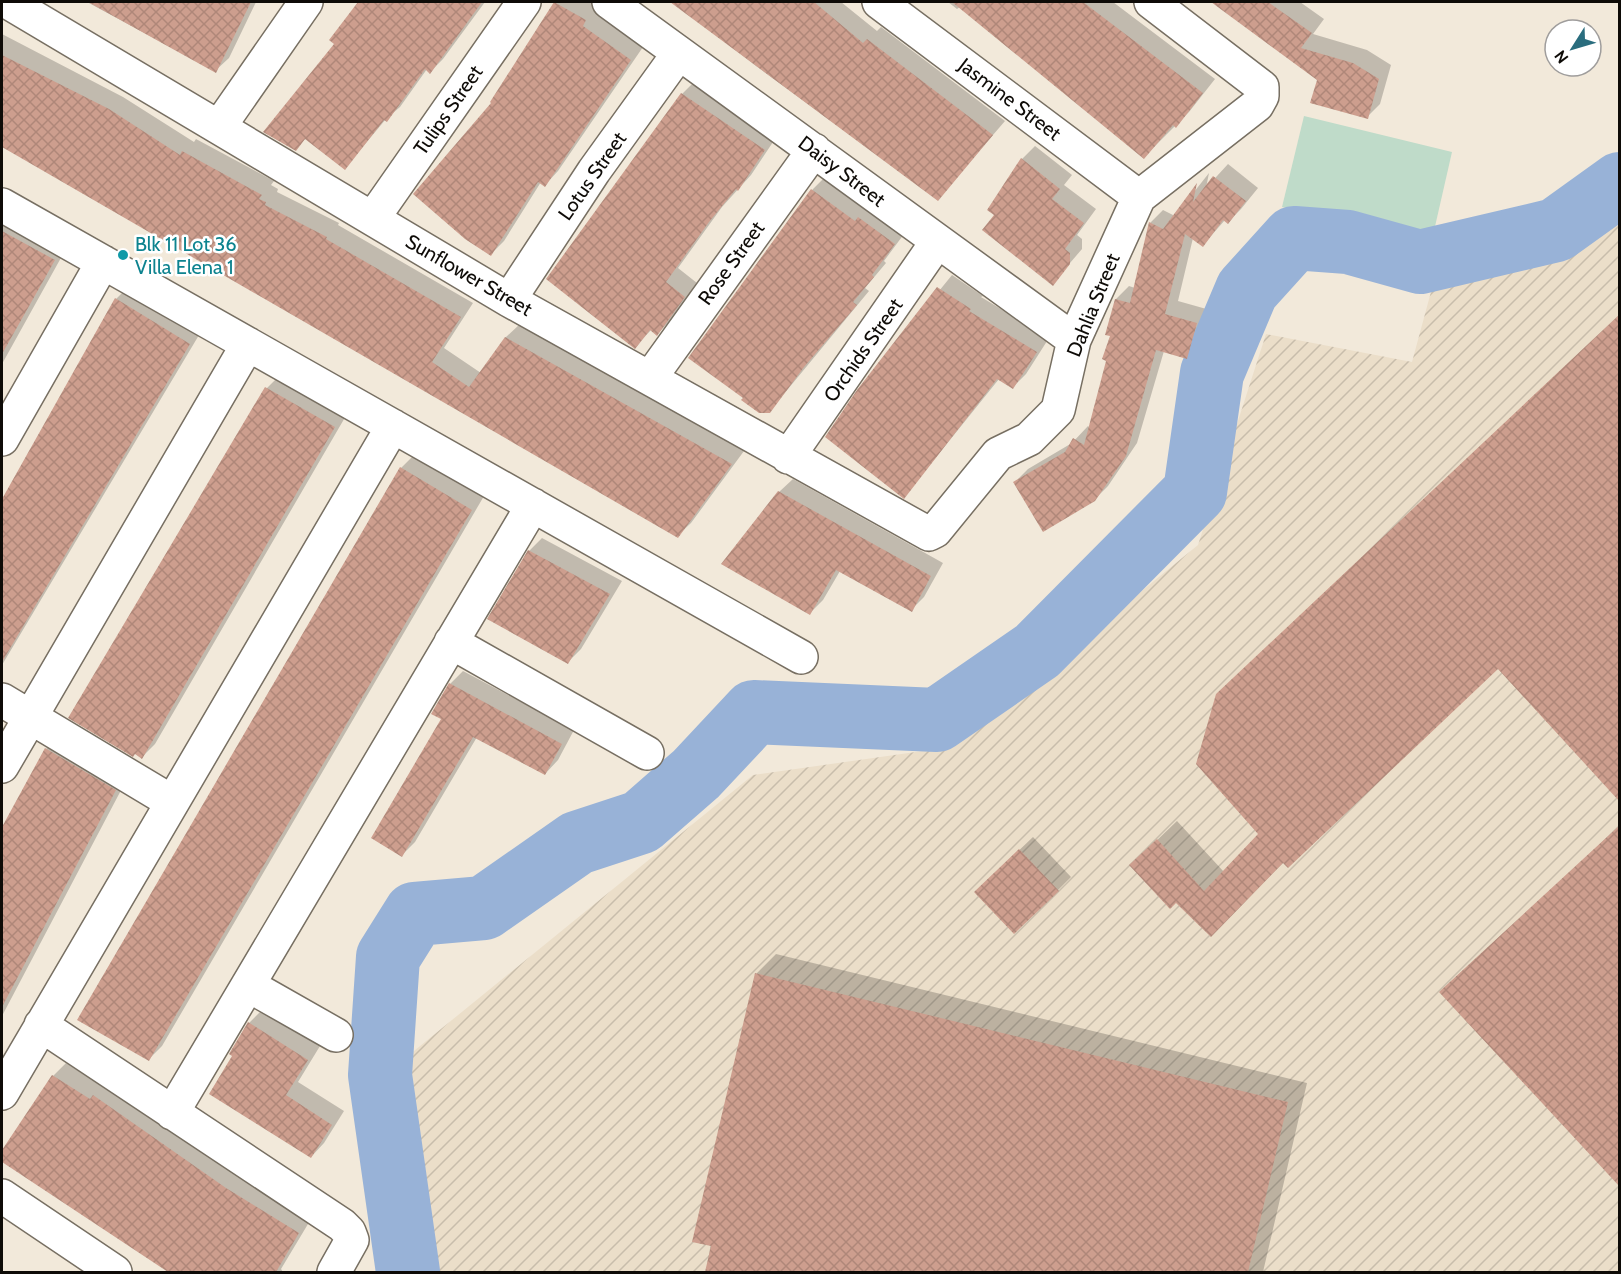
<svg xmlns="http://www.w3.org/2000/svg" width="1621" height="1274" font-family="Cabin,sans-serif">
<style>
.industrial{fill:url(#industrial-furrows)}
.pitch{fill:#bfdbc9}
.shadow{fill:#0003}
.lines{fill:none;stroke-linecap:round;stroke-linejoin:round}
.river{stroke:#98b2d7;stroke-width:64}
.building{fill:url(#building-cross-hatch)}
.minor-casing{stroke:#776f62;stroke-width:36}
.minor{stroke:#fff;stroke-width:33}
.culture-dot{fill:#0f9aa8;stroke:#fff;stroke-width:2}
.labels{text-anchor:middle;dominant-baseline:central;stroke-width:5;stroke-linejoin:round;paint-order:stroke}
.street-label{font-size:20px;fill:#0e0b07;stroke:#fff}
.culture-label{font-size:20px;fill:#0d838f;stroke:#fff;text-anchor:start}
</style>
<defs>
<pattern id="industrial-furrows" width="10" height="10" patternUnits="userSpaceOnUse" patternTransform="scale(1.5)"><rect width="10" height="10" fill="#ebdec9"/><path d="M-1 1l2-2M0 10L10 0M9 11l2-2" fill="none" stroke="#c8bdab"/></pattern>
<pattern id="building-cross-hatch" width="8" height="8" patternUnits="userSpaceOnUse" patternTransform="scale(1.5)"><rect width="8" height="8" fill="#cd9e8e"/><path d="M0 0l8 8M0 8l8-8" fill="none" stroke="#af8779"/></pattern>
</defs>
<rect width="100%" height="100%" fill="#f2e9da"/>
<!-- industrial -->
<path class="industrial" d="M 1619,222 L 1619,1272 L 439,1272 L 414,1248 L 409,1055 L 753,775 L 951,747 L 1198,545 L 1266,334 L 1412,362 L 1435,277 L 1564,248 Z"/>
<!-- pitch -->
<path class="pitch" d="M 1304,116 L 1452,152 L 1431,244 L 1282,207 Z"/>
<!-- shadow -->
<path class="shadow" d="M 87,2 L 256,2 L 229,58 L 215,71 Z
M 369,2 L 485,2 L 443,59 L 430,72 L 427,69 L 400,107 L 386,119 L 345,168 L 306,138 L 295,149 L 336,44 L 334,42 Z
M 556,2 L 591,2 L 598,6 L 595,12 L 643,47 L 558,171 L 545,185 L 541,182 L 504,241 L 491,254 L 492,101 Z
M 674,2 L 841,2 L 877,31 L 881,27 L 1005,121 L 938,199 L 756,66 Z
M 948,2 L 1113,2 L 1215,79 L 1189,112 L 1144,157 L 960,7 L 957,9 Z
M 1215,2 L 1300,2 L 1324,19 L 1313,34 L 1367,50 L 1391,65 L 1380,104 L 1367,117 Z
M 2,34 L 123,97 L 194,142 L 196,139 L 274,181 L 271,185 L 278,189 L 277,192 L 339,223 L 338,225 L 473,303 L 444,348 L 481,373 L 506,337 L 520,324 L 744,451 L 691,523 L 677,536 L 2,145 Z
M 695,81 L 777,136 L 751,175 L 722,207 L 678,268 L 697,283 L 670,321 L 657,334 L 652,329 L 635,347 L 682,94 Z
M 1035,146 L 1072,175 L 1064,185 L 1096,209 L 1077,235 L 1082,239 L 1082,249 L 1052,284 L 989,209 L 1022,159 Z
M 1228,164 L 1258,188 L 1241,209 L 1228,222 L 1225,220 L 1203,245 L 1193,238 L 1178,301 L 1210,310 L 1200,344 L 1186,358 L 1164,351 L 1137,443 L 1108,486 L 1094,500 L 1015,482 L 1028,469 L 1072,443 L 1088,426 L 1090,428 L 1108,360 L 1116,299 L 1129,286 L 1135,288 L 1150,223 L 1163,210 L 1175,216 L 1209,173 L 1206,188 Z
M 826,176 L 907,230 L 884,261 L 886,263 L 865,288 L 869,291 L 769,412 L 745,398 L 690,357 L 813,189 Z
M 2,204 L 67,247 L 2,364 Z
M 952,275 L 983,296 L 981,297 L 1049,338 L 1026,374 L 1013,387 L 999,379 L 904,497 L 858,391 Z
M 129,286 L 202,330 L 2,665 L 2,501 L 116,299 Z
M 1620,314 L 1620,799 L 1498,667 L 1284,861 L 1231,916 L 1151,846 L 1177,821 L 1224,872 L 1260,834 Z
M 280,375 L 347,414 L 155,744 L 142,757 L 267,388 Z
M 414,455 L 484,496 L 162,1046 L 149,1059 L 401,468 Z
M 793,479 L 943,563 L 924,597 L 911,610 L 840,571 L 823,600 L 810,613 L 779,492 Z
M 542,538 L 622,581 L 581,649 L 568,662 L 529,551 Z
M 463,671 L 574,730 L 558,760 L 545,774 L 477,737 L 415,842 L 402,855 L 444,719 L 450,684 Z
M 59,736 L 128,777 L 2,1016 L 2,830 L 46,749 Z
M 1033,837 L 1071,877 L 1058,890 L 989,879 Z
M 776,954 L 1307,1083 L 1263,1272 L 706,1272 L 757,973 Z
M 262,1010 L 320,1046 L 298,1082 L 344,1111 L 324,1143 L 311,1157 L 234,1056 L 249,1023 Z
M 66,1063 L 311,1219 L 281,1269 L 283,1272 L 174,1272 L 2,1161 L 2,1153 L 53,1076 Z"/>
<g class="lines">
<!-- river -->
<path class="river" d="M 408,1272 L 380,1075 L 388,957 L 415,914 L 484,908 L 577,843 L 641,822 L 696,774 L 754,712 L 937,720 L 1037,651 L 1195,492 L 1212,373 L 1247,290 L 1294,238 L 1348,242 L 1420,262 L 1556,230 L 1620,184"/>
</g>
<!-- building -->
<path class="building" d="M 88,2 L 251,2 L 216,73 Z
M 358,2 L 482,2 L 430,74 L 425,69 L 387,122 L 384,120 L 345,170 L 305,139 L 296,151 L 263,132 L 334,44 L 329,40 Z
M 554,2 L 586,20 L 583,26 L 631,60 L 545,187 L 538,182 L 491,256 L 465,239 L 413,194 L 491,103 L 490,102 Z
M 670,2 L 814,2 L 863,43 L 867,39 L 993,135 L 938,201 Z
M 952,2 L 1083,2 L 1203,93 L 1176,128 L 1173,125 L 1144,159 Z
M 1211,2 L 1268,2 L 1312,33 L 1301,48 L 1353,63 L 1379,79 L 1368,119 L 1310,103 L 1317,80 Z
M 2,55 L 109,109 L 180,155 L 182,151 L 262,195 L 259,199 L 266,202 L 265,205 L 327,237 L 326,239 L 461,317 L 432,362 L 469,387 L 505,337 L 732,464 L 678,538 L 2,147 Z
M 681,93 L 765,150 L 738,191 L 736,189 L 709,222 L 666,282 L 685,297 L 657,336 L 650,330 L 635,349 L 546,279 Z
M 1021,158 L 1060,189 L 1052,199 L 1084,223 L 1065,249 L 1070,253 L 1070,264 L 1053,286 L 982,230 L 994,215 L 987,210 Z
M 1213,176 L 1246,201 L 1228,224 L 1223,220 L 1203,247 L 1185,234 L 1165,314 L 1197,323 L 1187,359 L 1156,350 L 1126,456 L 1095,501 L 1043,532 L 1013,482 L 1065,452 L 1073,438 L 1084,445 L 1106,361 L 1102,359 L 1110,336 L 1105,335 L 1115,299 L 1130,303 L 1149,222 L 1163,229 L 1197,183 L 1193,202 Z
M 811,189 L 855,221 L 858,217 L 895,244 L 872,275 L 874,277 L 853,302 L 857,305 L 804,367 L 770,413 L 759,413 L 741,400 L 743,398 L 688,358 Z
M 2,231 L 55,260 L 2,354 Z
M 937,287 L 971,309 L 969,311 L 1037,352 L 1013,389 L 997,379 L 904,499 L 825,437 L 857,390 Z
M 115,298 L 190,344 L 2,662 L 2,499 Z
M 1620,314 L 1620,802 L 1498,669 L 1288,868 L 1283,863 L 1211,937 L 1176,903 L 1170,909 L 1129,865 L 1157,839 L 1204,891 L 1258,834 L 1196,764 L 1216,694 Z
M 265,387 L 335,427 L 142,759 L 135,754 L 133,757 L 68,718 Z
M 400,467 L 472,510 L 149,1061 L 77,1020 Z
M 778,491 L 931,576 L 912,612 L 836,570 L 810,615 L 721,564 Z
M 528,550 L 610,594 L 568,664 L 487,619 Z
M 449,683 L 562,744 L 545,775 L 473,737 L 402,857 L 371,838 L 441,719 L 431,714 Z
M 45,748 L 116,790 L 2,1007 L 2,827 Z
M 1620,825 L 1620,1187 L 1439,992 Z
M 1019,849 L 1059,891 L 1014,934 L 974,892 Z
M 755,973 L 1288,1102 L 1248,1272 L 705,1272 L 711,1246 L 692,1242 Z
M 248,1022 L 308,1060 L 286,1095 L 332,1125 L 311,1158 L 209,1094 L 232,1056 L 229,1054 Z
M 52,1075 L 90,1099 L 93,1095 L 226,1188 L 299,1233 L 276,1272 L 168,1272 L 2,1162 L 2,1150 Z"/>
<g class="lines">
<!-- minor casing -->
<g class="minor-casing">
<path id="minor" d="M 8,2 L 509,300 L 929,534 L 935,531 L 998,454 L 1029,439 L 1058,410 L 1074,340 L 1139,197 L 1257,105 L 1262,96 L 1262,87 L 1151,2
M 609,2 L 1074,340
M 879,2 L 1139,197
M 219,127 L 306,2
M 2,205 L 801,657
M 373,218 L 524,2
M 509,300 L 594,171 L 679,53
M 650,378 L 814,150
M 2,439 L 103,262
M 788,457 L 937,242
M 451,642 L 647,753
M 2,700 L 172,802
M 2,766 L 248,344
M 248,985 L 336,1035
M 41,1025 L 342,1225 L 349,1232 L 352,1240 L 334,1272
M 2,1093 L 393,426
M 172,1113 L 533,505
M 2,1196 L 115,1272"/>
</g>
<!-- minor -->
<use href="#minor" class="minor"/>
</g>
<!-- markers -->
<circle class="culture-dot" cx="123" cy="255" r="6"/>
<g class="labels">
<!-- street labels -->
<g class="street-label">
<text transform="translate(1010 99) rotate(37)">Jasmine Street</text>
<text transform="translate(448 110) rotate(-55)">Tulips Street</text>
<text transform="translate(842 171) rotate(37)">Daisy Street</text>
<text transform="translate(592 176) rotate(-55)">Lotus Street</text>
<text transform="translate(731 263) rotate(-54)">Rose Street</text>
<text transform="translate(469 275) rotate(30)">Sunflower Street</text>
<text transform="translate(1093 305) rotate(-68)">Dahlia Street</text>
<text transform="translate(863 350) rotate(-55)">Orchids Street</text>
</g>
<!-- culture labels -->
<g class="culture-label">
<text x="135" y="244">Blk 11 Lot 36<tspan x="135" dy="23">Villa Elena 1</tspan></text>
</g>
</g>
<!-- border -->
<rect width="1621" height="1274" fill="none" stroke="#0e0b07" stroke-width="6"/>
<!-- north arrow -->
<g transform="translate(1573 48) rotate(233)"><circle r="28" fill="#ffffff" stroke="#9f9d9c" stroke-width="1.5"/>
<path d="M0-4.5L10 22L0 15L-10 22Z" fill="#2a6d7e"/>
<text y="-9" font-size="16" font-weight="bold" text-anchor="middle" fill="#0e0b07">N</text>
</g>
</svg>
